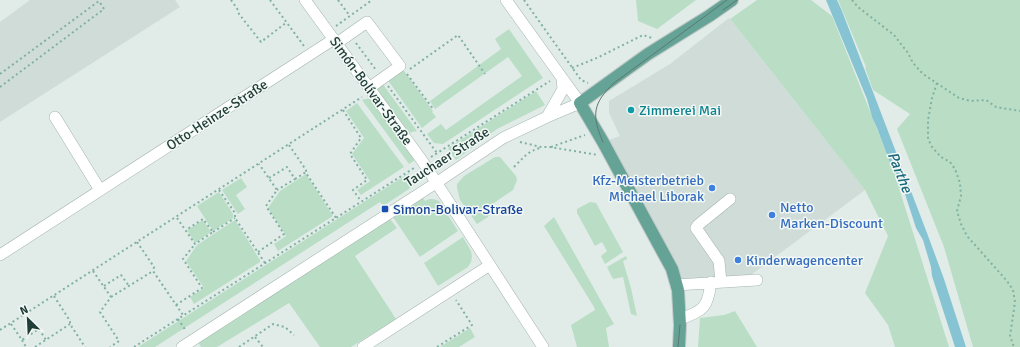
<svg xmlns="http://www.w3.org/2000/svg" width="1020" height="347" font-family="Signika,sans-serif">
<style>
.built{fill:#cfdcd7}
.green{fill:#b9dec5}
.water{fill:#87c4d3}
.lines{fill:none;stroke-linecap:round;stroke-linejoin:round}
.minor-casing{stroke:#a4b4af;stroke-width:12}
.major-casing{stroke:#c1c9c7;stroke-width:14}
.path{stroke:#80b1a4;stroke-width:2;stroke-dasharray:2 3;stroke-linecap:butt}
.minor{stroke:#fff;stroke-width:11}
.major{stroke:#64a396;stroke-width:12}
.tram{stroke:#5b7972;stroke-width:1}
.culture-dot{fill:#0f9aa8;stroke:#f2f8f5;stroke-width:1.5}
.shop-dot{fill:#3f7fe0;stroke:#f2f8f5;stroke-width:1.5}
.transit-dot{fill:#1a4fb4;stroke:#f2f8f5;stroke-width:1.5}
.labels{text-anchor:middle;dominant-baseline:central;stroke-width:3;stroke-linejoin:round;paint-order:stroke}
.street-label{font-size:14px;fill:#213d37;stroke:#f2f8f5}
.culture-label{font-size:14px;fill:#0d838f;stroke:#f2f8f5;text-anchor:start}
.shop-label{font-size:14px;fill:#366cbe;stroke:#f2f8f5;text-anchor:start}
.transit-label{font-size:14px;fill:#164399;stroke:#f2f8f5;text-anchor:start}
.water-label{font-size:15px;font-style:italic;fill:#19677b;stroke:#f2f8f5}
</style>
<rect width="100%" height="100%" fill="#e1ece8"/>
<!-- built -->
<path class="built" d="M 30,0 L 175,0 L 180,7 L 0,122 L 0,22 Z
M 729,18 L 865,190 L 740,283 L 676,285 L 603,142 L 620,136 L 609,113 L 609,101 L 670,64 Z"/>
<!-- green -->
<path class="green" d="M 636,0 L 696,0 L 657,29 L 638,21 Z
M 757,0 L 811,0 L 832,16 L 893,169 L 949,347 L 895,347 L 888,325 L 865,293 L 888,236 L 865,190 L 730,19 Z
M 838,0 L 1020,0 L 1020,347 L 973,347 L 944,247 L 897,129 L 910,114 L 873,90 L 865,68 L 866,67 Z
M 509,29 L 543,78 L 443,144 L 434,143 L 427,134 L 441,124 L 446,130 L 522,76 L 508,57 L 435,109 L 430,101 L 501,49 L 495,39 Z
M 402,68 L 433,111 L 432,112 L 436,117 L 422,128 L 387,79 Z
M 382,83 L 417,131 L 408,133 L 376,88 Z
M 536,91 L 545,105 L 497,129 L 456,160 L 448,148 Z
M 370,98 L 415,160 L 409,164 L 362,100 Z
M 357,103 L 404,167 L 361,195 L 357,190 L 370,181 L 352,154 L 364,138 L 346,111 Z
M 495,157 L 500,157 L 516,176 L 517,180 L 513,190 L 485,209 L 489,215 L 488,217 L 477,224 L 460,200 L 457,188 L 457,184 L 464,176 Z
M 409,173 L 416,184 L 412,187 L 383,206 L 380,202 L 155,347 L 138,347 Z
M 306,174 L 333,216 L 278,251 L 274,244 L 286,236 L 268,208 L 280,191 Z
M 241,178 L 247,187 L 236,195 L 245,209 L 238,214 L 222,190 Z
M 219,192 L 233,214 L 233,218 L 213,231 L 197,206 Z
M 423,198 L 425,201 C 430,198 434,199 439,201 L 458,231 L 420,257 L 393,217 Z
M 590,202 L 596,203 L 623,252 L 605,264 L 601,256 L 607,251 L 602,242 L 595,246 L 577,213 L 577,209 Z
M 554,217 L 610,317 L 614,324 L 606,328 L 609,347 L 577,347 L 571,325 L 595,310 L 594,307 L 544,226 Z
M 390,219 L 397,228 L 355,256 L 396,319 L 351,347 L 320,347 L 289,303 L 217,347 L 201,347 L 198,342 Z
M 203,220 L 211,232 L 195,243 L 187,230 Z
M 235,220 L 260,260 L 260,262 L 194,304 L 190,297 L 204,288 L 186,261 L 197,245 Z
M 463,237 L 471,251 L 472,257 L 471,262 L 468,267 L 438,286 L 424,263 Z
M 626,256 L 627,259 L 623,261 L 631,288 L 637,316 L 631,314 L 623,277 L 613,279 L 607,267 Z
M 735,311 L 757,347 L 698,347 L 700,318 L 724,315 Z
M 470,328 L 475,337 L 459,347 L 440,347 Z"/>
<!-- water -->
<path class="water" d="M 826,0 L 837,0 L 842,11 L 927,233 L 944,279 L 966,347 L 955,347 L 932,276 L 931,267 L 923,240 L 916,228 L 905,194 L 899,187 L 897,175 L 891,165 L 877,128 L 872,117 L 867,99 Z"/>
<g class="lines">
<!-- minor casing -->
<g class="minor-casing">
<path id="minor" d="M 305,0 L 423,162 L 543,347
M 337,43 L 367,22 L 400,66 L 369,88
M 55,117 L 100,190
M 547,117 L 563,89 L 562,78
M 0,255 L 334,39
M 721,282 L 719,261 L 696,228 L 698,225 L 730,199
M 676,285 L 757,280
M 680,319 C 704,311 708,307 711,282
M 182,347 L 436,183 L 503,138 L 547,117 L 580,103 L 506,0
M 363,347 L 490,265"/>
</g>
<!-- major casing -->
<g class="major-casing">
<path id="major" d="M 679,347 L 680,325 L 678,290 L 672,269 L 603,142 L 580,103 L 648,54 L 709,16 L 732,0"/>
</g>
<!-- path -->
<path class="path" d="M 231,0 L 238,10 L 239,14 L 261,42 L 287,22
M 270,0 L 304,46
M 338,0 L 350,16
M 524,0 L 581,80 L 588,83
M 852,0 L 858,7 L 894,35 L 908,53 L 913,63 L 923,74 L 959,98 L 971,101 L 986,100 L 996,107 L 1020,111
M 336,26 L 372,0
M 356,43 L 376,70
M 572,68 L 599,57 L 643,35 L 652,38
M 410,69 L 458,35 L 485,74
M 0,74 L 99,1
M 407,74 L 434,110
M 937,83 L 932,98 L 928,120 L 928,139 L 932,147 L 941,157 L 950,162 L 955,169 L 960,183 L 961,196 L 957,211 L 961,224 L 967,236 L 1007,281 L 1013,290 L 1015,302 L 1010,336 L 1014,347
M 388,86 L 437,153
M 0,87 L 104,9 L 99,1
M 343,110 L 361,138 L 350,154 L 367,180 L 353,190 L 361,201
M 520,142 L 541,147 L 550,147 L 598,155
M 289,145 L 306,170 L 306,173 L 336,218
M 551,147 L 585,135
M 431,157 L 550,81
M 514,167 C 522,159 528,151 540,148
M 269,178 L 287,167 L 295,179 L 277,190
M 295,179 L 306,172
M 219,190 L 235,213 L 235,218 L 265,263
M 177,218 L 195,244 L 213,232 L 203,219 L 186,230
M 213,232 L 235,218
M 137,242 L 154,267 L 153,271 L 183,315
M 258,252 L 284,234 L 266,206 L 277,190 L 259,164
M 93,271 L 111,297 L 100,312 L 119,341 L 110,347
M 104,286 L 121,275 L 129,286
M 54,296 L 70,321 L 70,324 L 85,347
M 111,297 L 153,271
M 176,305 L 202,288 L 183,259 L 195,244
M 178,319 L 186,331
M 11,324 L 22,340 L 39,329 L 46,340
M 0,330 L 362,97
M 255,337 L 263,347
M 22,340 L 26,347
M 35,347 L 70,324
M 134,347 L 414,168
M 239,347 L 273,324 L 285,327 L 294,335
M 437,347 L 472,325 L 456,300"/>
<!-- minor -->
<use href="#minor" class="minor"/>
<!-- major -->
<use href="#major" class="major"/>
<!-- tram -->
<path class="tram" d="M 723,10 L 737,0
M 603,142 C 591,115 593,103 614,83 L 727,0
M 678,347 L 680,325"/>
</g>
<!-- markers -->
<circle class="culture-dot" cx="631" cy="110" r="4"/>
<g class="shop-dot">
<circle cx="712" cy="188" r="4"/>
<circle cx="772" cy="215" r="4"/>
<circle cx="738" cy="260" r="4"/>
</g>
<rect class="transit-dot" x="381" y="205" width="8" height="8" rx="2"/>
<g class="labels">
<!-- street labels -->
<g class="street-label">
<text transform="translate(371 91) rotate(54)">Simón-Bolívar-Straße</text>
<text transform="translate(217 115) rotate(-33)">Otto-Heinze-Straße</text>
<text transform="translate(447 157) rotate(-33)">Tauchaer Straße</text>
</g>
<!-- culture labels -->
<g class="culture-label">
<text x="639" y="110">Zimmerei Mai</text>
</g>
<!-- shop labels -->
<g class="shop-label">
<text x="704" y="180" text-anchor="end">Kfz-Meisterbetrieb<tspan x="704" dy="16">Michael Liborak</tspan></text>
<text x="780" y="207">Netto<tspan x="780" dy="16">Marken-Discount</tspan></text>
<text x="746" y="260">Kinderwagencenter</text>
</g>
<!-- transit labels -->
<g class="transit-label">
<text x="393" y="209">Simon-Bolivar-Straße</text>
</g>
<!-- water labels -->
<g class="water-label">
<text transform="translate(900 172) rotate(68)">Parthe</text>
</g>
</g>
<!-- north arrow -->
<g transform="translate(28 319) rotate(336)" stroke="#f2f8f5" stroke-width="3" paint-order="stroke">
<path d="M0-3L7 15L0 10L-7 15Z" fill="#213d37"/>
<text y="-6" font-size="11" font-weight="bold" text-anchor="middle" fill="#213d37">N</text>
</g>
</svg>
